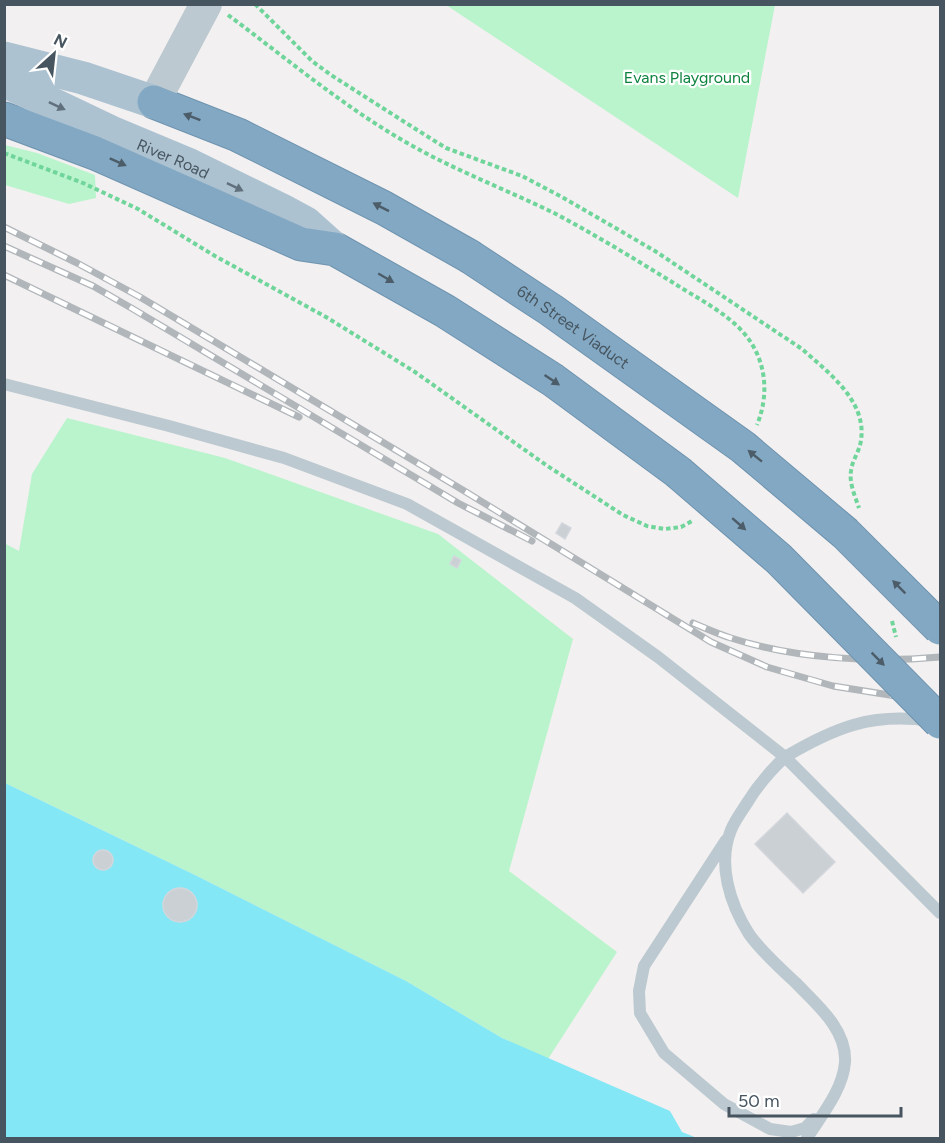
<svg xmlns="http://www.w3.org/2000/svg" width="945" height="1143" font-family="Figtree,sans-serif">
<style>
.green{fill:#baf4cc}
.water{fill:#83e7f5}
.building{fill:#cbd0d5;stroke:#d3d6dc;stroke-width:1.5}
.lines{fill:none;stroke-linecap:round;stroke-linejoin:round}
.motorway-casing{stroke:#6e93af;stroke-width:35}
.path{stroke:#6fd59a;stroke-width:4;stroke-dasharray:4.5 3;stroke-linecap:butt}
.service{stroke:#bcc9d0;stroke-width:12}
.tertiary{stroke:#bcc9d0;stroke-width:32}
.primary{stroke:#adc2d1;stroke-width:33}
.motorway{stroke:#83a8c3;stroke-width:33}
.rail-casing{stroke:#b1b6bb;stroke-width:7}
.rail{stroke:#fff;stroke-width:4.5;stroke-dasharray:14;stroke-linecap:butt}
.motorway-bridge-casing{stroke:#6e93af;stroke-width:35;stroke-linecap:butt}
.motorway-bridge{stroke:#83a8c3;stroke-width:33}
.oneway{fill:#60707c}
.oneway2{fill:#4c5d69}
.labels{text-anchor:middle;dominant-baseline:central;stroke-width:4.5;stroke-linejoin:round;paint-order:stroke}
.park-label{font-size:16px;fill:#0e833f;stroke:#fff}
.street-label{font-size:16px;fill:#46555f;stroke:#fff}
</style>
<rect width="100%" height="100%" fill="#f2f0f0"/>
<!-- green -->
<path class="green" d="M 446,5 L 775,5 L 738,198 Z
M 5,145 L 37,153 L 95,175 L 96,198 L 69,204 L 5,185 Z
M 67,418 L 225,458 L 438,534 L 573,639 L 509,871 L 617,952 L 548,1059 L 502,1038 L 406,981 L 197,876 L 5,783 L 4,543 L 19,551 L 32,474 Z"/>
<!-- water -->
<path class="water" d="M 5,783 L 197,876 L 406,981 L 502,1038 L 670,1111 L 682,1132 L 697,1138 L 5,1138 Z"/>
<!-- building -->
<path class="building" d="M 562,523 L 571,528 L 565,539 L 556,533 Z
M 454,556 L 461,560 L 457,568 L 450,564 Z
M 787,813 L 835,862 L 803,893 L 755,844 Z
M93 860a10 10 0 1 1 20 0a10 10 0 1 1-20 0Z
M163 905a17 17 0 1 1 34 0a17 17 0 1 1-34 0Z"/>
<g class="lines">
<!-- motorway casing -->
<g class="motorway-casing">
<path id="motorway" d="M 154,102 L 238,135 L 384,208 L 469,256
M 4,119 L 95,153 L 301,244 L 335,249 L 445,311 L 553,380 L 678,472"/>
</g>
<!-- path -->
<path class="path" d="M 255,4 L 312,61 L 331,75 L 414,128 L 446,148 L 522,176 L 562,197 L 655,251 L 802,349 C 828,372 867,401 861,440 C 860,451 852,460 851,471 C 849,483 855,496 859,508
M 228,15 C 290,61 350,112 418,149 C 462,173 509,191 554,213 C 594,234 633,258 672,282 C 695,297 724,311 743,332 C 766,358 770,393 757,425
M 4,153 L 83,183 L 138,209 L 215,256 L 326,317 L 415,372 L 546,465 L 623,515 L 647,526 L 665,529 L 681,527 L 694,520
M 892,621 L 896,637"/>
<!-- service -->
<path class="service" d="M 4,384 L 169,426 L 284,458 L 407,504 L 575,598 L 658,657 L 785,757 C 770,771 758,785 747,803 C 742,811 735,820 731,830 C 717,864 730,904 749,934 C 760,950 781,969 796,983 C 816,1004 847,1029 845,1062 C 843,1090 821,1116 807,1138
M 931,721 C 872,712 834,728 785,757 L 940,913
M 726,840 L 644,966 L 639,991 L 640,1013 L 664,1053 L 724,1104 L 770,1129 L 791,1132 L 805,1128 L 814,1119"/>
<!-- tertiary -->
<path class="tertiary" d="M 154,102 L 206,4"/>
<!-- primary -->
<g class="primary">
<path d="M 4,58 L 83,78 L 154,102"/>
<path id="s1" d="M 4,81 L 111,132 L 190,165 L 282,210 L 306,223 L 335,249"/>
</g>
<!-- motorway -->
<use href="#motorway" class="motorway"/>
<!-- rail casing -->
<g class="rail-casing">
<path id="rail" d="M 4,227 L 77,263 L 140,297 L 466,492 L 711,642 L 767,667 L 833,686 L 940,703
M 4,246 L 93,286 L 133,309 L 458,503 L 532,541
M 4,275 L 299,417
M 693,623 C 705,628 718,634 731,638 C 795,659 874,663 940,657"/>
</g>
<!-- rail -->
<use href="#rail" class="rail"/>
<!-- motorway-bridge casing -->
<g class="motorway-bridge-casing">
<g id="motorway-bridge">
<path id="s2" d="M 469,256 L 551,310 L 743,447 L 845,533 L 940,628"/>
<path d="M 678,472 L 779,559 L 940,722"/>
</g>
</g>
<!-- motorway-bridge -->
<use href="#motorway-bridge" class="motorway-bridge"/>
</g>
<!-- one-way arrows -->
<defs><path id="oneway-solid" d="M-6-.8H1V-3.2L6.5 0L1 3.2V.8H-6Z" transform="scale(1.5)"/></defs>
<g class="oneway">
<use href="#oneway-solid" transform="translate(57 106) rotate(25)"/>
<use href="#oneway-solid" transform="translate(235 187) rotate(26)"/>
</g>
<g class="oneway2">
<use href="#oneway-solid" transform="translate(192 117) rotate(-159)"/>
<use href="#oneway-solid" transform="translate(118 162) rotate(24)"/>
<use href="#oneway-solid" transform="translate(381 207) rotate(-153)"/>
<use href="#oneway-solid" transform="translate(386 278) rotate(30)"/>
<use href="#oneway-solid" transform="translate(552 380) rotate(34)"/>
<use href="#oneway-solid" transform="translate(755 456) rotate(-141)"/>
<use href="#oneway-solid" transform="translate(739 524) rotate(41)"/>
<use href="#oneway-solid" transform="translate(899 587) rotate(-135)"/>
<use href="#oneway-solid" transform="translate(878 659) rotate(45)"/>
</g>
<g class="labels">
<!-- park labels -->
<g class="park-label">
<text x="687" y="77">Evans Playground</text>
</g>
<!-- street labels -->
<g class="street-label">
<text stroke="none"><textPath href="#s1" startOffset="186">River Road</textPath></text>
<text stroke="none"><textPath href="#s2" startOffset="126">6th Street Viaduct</textPath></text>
</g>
</g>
<!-- border -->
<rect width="945" height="1143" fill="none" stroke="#46555f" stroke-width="12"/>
<!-- north arrow -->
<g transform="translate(54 54) rotate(27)" stroke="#ffffff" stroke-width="4.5" paint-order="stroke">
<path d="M0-4.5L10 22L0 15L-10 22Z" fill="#46555f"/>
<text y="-9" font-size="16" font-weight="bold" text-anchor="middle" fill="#46555f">N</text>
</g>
<!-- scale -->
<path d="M729 1107v9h172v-9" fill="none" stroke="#46555f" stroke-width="3"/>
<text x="738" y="1107" font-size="18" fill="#46555f" stroke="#ffffff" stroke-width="4.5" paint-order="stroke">50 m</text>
</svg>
